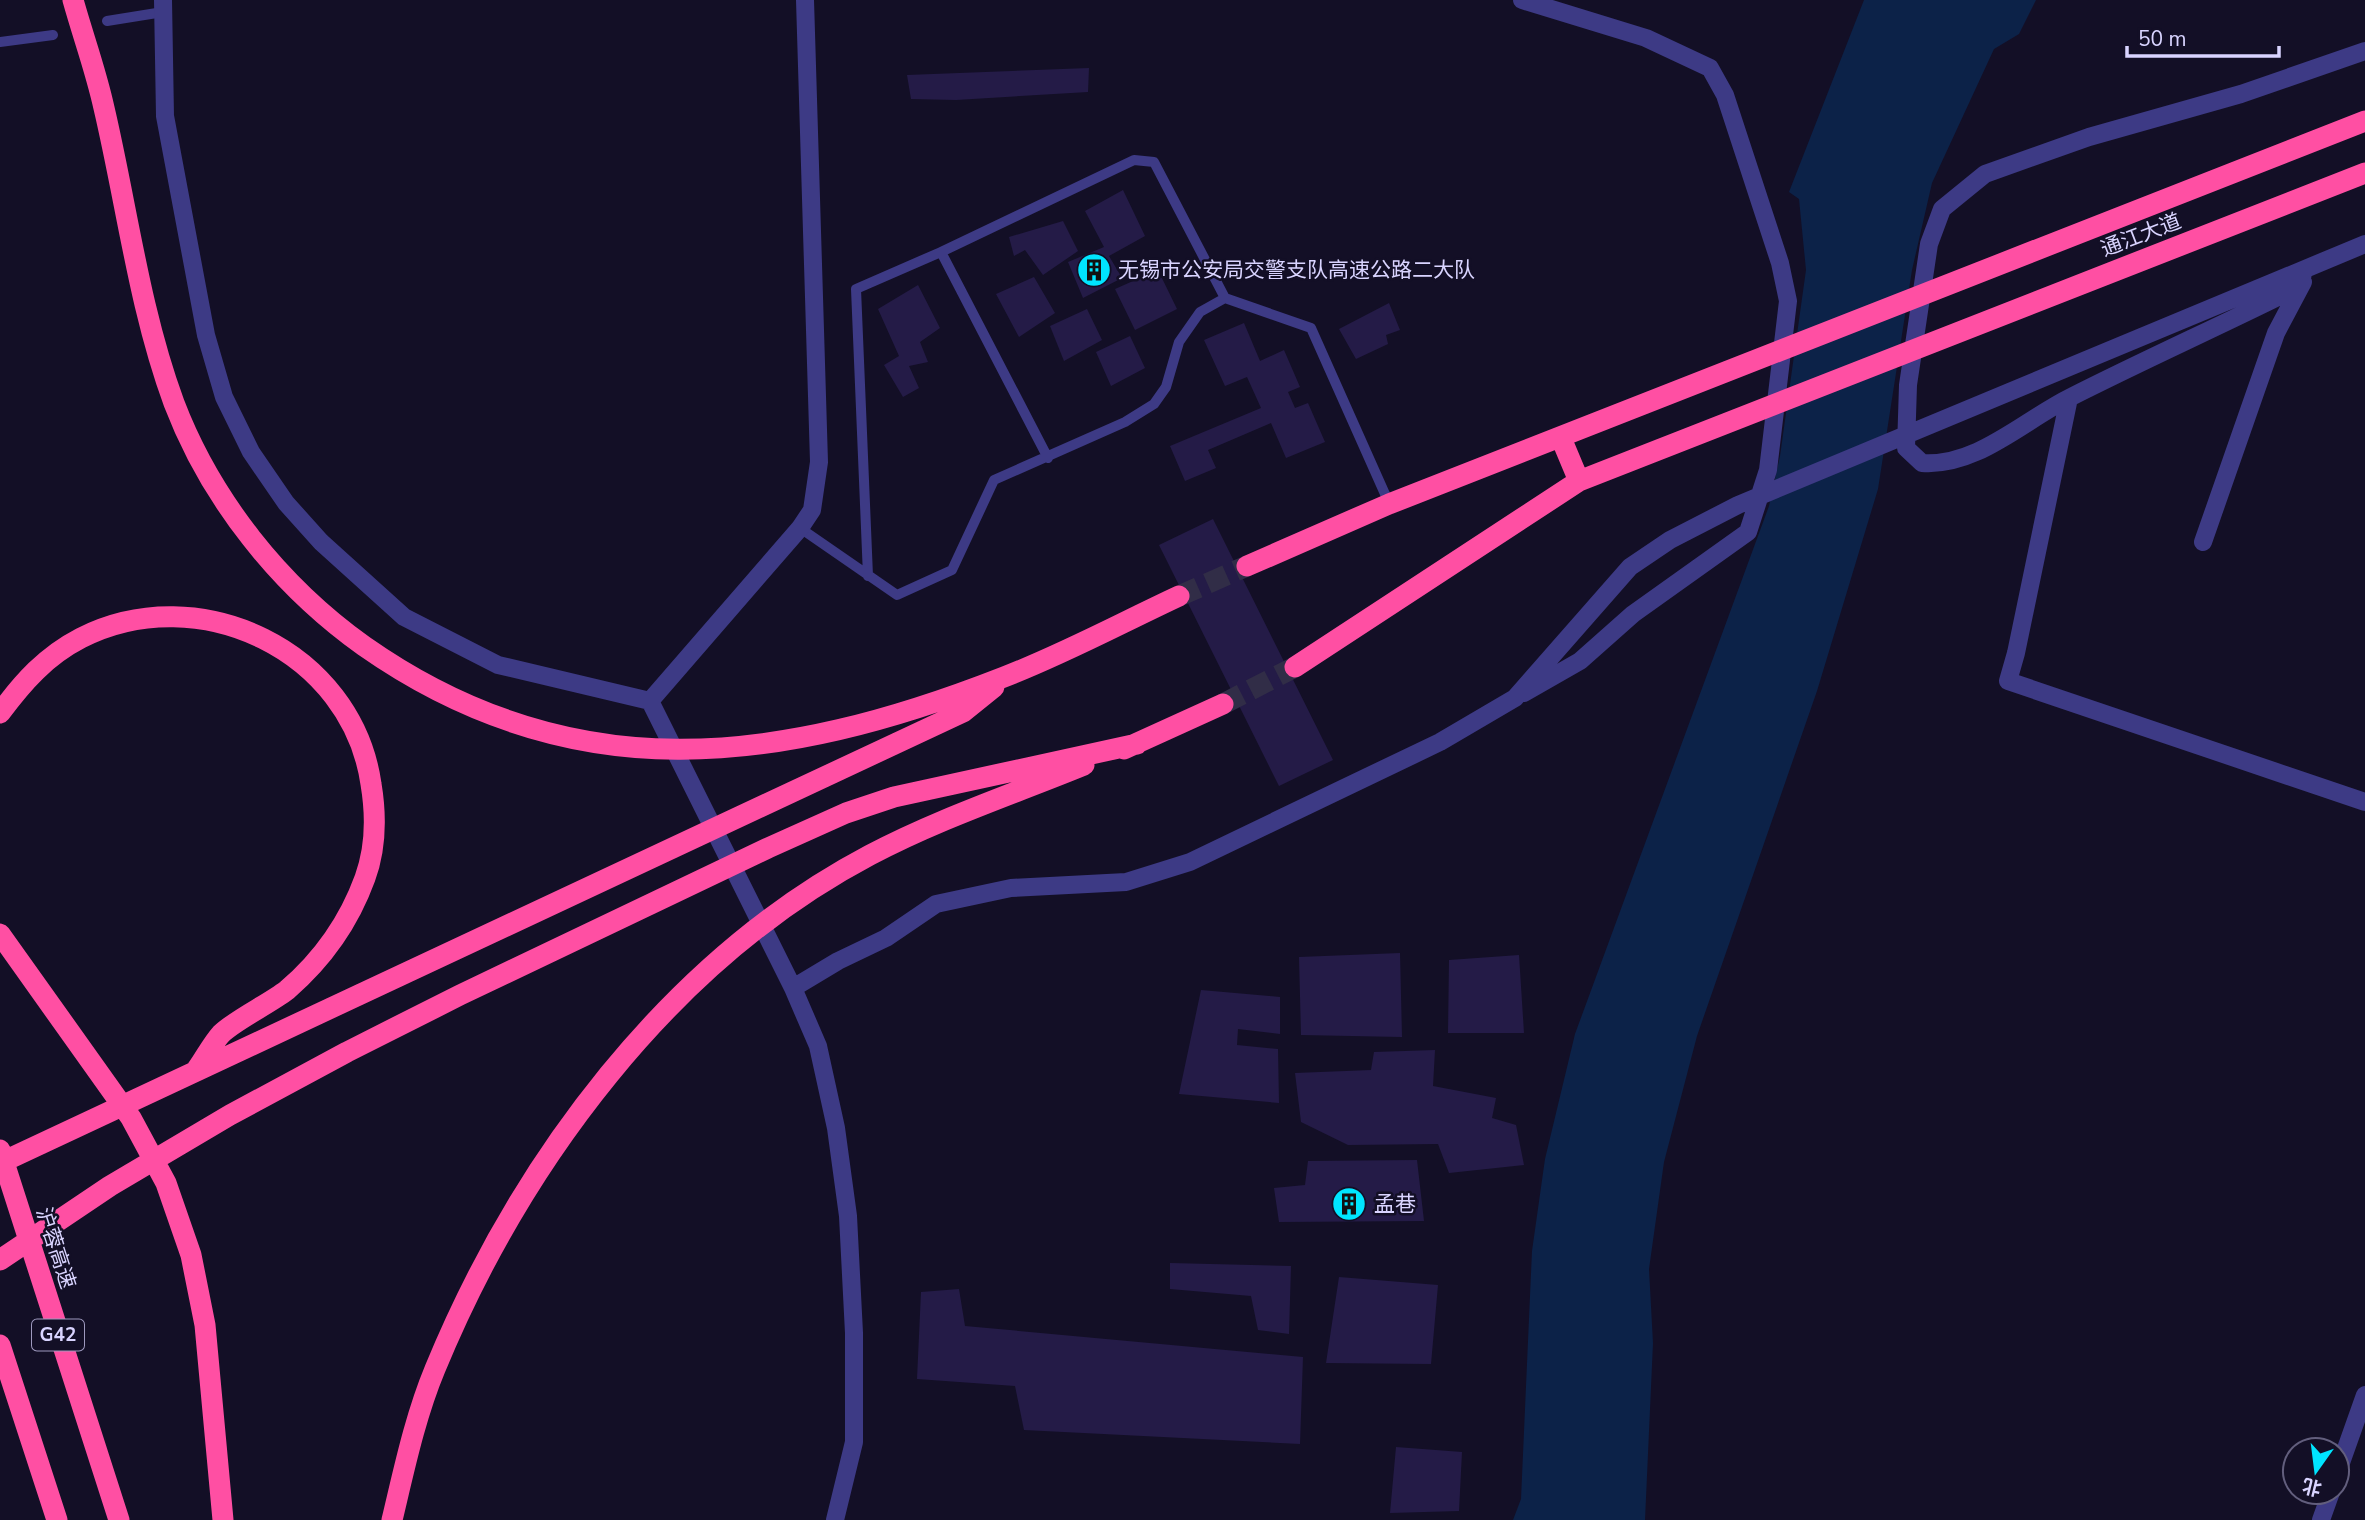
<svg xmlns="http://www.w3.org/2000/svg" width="2365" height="1520" font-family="'Nunito Sans','Noto Sans SC',sans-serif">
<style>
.water{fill:#0c2248}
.building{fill:#241b47}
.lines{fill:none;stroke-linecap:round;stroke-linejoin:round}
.highway-tunnel{stroke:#312d47;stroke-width:21;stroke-dasharray:21 10;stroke-linecap:butt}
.lane{stroke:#3d3a85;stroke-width:10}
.street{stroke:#3d3a85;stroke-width:18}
.highway{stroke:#ff4fa3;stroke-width:21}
.labels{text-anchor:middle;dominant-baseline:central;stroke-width:5;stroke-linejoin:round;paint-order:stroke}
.shield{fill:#130f26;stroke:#9e99be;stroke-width:2}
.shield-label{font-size:19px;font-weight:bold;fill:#d9d4ff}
.street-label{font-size:21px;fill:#d9d4ff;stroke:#130f26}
.poi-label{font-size:21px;fill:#d9d4ff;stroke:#130f26;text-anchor:start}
</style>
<rect width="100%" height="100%" fill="#130f26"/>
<!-- water -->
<path class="water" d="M 1864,0 L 2036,0 L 2019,34 L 1994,49 L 1932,183 L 1912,270 L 1878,489 L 1817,691 L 1697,1036 L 1664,1162 L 1649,1269 L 1653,1343 L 1645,1520 L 1513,1520 L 1521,1499 L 1532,1251 L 1545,1159 L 1575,1034 L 1769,506 L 1780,456 L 1806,270 L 1799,199 L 1789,192 Z"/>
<!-- building -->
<path class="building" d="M 1089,68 L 1088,92 L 956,100 L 911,99 L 907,75 Z
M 1123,190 L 1145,236 L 1109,256 L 1122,278 L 1083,298 L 1068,262 L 1104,247 L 1085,211 Z
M 1063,221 L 1078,251 L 1043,275 L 1025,250 L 1014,256 L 1009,237 Z
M 1158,270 L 1177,309 L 1135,330 L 1115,289 Z
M 1034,277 L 1055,313 L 1019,337 L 996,294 Z
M 918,285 L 940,328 L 920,342 L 928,362 L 909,366 L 919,388 L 903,397 L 884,365 L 899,356 L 878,309 Z
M 1389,303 L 1400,330 L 1386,335 L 1388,344 L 1356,359 L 1339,329 Z
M 1087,309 L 1102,340 L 1064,361 L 1050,326 Z
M 1244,323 L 1260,361 L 1284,350 L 1300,387 L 1288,392 L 1295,408 L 1308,403 L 1325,442 L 1286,458 L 1271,423 L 1208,450 L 1216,468 L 1185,481 L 1170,446 L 1261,408 L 1247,377 L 1225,386 L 1204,340 Z
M 1130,336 L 1145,368 L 1111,386 L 1096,352 Z
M 1213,519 L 1333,760 L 1279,786 L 1159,545 Z
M 1400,953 L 1402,1037 L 1301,1035 L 1299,957 Z
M 1519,955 L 1524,1033 L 1448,1033 L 1449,960 Z
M 1201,990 L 1280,997 L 1280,1034 L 1238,1029 L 1237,1045 L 1278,1049 L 1279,1103 L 1179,1094 Z
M 1435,1050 L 1433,1086 L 1496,1098 L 1492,1118 L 1516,1125 L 1524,1165 L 1449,1173 L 1438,1144 L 1348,1145 L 1301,1122 L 1295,1073 L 1371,1070 L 1374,1052 Z
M 1417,1160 L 1424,1221 L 1279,1222 L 1274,1188 L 1305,1185 L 1308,1161 Z
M 1170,1263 L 1291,1266 L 1289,1334 L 1258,1330 L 1251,1296 L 1170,1289 Z
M 1339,1277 L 1438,1285 L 1431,1364 L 1326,1363 Z
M 959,1289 L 965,1326 L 1303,1357 L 1300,1444 L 1024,1430 L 1015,1386 L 917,1379 L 921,1292 Z
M 1396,1447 L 1462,1452 L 1459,1511 L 1390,1513 Z"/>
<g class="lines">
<!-- highway-tunnel -->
<path class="highway-tunnel" d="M 1179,596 L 1247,566
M 1223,704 L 1295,667"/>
<!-- lane -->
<path class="lane" d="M 107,21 L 163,12
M 0,42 L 53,35
M 941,252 L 1134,160 L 1154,162 L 1225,298 L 1311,328 L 1389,503
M 800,528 L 897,595 L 952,570 L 994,480 L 1125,422 L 1154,404 L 1166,387 L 1179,342 L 1200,312 L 1225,298
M 868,576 L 856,289 L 941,252 L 1048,458"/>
<!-- street -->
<path class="street" d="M 163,0 L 165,116 L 206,335 L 224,397 L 251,452 L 286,503 L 321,542 L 404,617 L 498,665 L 650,701 L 800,528 L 812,510 L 819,462 L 805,0
M 1522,0 L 1646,38 L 1710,68 L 1725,95 L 1780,263 L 1788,301 L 1768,470 L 1748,532 L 1633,614 L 1580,661 L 1524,693
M 2303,274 L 2280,296 C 2211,330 2140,362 2071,397 C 2024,420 1977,467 1922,463 L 1906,448 L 1908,385 L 1929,244 L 1942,209 L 1985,174 L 2089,137 L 2241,94 L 2365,51
M 2069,398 L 2016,653 L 2008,681 L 2365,802
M 2203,542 L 2276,333 L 2303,282
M 650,701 L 793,988 L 818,1046 L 836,1128 L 848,1216 L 854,1333 L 854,1442 L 835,1520
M 793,988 L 838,961 L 886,938 L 936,904 L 1011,888 L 1126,882 L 1190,862 L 1440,742 L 1515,698 L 1630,567 L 1670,540 L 1738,505 L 2365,244
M 2337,1474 L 2365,1395
M 2321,1520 L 2331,1492"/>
<!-- highway -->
<path class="highway" d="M 73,0 C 83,36 96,71 104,108 C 127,206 139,308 174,403 C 211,500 280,586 364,646 C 572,792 779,765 1004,677 C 1064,654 1121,623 1179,596
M 1561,438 L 1579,481
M 1247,566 L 1389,504 L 2365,121
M 1295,667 L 1579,481 L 2365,173
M 0,713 C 23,682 46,656 81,638 C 199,578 352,651 371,784 C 376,814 376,848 365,878 C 349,922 323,959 287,990 C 269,1004 235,1020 221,1034 C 212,1044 205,1058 197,1069
M 1124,749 L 1223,704
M 0,934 L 131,1118 L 166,1183 L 191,1255 L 205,1325 L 223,1520
M 0,1150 L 119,1520
M 0,1163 L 963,712 L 994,687
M 0,1260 L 110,1186 L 230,1115 L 347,1052 L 460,995 L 768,848 L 846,813 L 894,797 L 1137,744
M 0,1345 L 57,1520
M 392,1520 C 404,1470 415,1417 435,1369 C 520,1163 669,961 870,855 C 938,819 1013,794 1084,765"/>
</g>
<!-- icons -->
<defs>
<g id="building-disc" transform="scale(1.75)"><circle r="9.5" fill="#00e5ff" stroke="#130f26"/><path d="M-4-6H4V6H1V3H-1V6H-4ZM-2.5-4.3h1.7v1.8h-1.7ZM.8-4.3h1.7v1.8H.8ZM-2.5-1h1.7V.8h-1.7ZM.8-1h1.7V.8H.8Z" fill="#111"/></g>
</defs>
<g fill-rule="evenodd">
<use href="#building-disc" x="1094" y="270"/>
<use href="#building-disc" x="1349" y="1204"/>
</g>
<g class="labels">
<!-- shield labels -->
<rect class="shield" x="32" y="1319.5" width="52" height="31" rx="5"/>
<g class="shield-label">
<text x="58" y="1335">G42</text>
</g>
<!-- street labels -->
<g class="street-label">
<text transform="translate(2141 235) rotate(-21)">通江大道</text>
<text transform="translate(56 1248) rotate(72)">沪蓉高速</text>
</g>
<!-- poi labels -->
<g class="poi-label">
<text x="1118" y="270">无锡市公安局交警支队高速公路二大队</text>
<text x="1374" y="1204">孟巷</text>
</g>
</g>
<!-- north arrow -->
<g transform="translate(2316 1471) rotate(194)"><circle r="33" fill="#130f26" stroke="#625e7d" stroke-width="2"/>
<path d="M0-5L12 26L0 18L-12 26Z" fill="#00e5ff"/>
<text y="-10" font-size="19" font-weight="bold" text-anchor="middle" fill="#d9d4ff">北</text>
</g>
<!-- scale -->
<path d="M2127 46v10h152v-10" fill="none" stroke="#d9d4ff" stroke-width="3.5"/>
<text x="2138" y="46" font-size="21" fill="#d9d4ff" stroke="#130f26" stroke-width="5" paint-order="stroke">50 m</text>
</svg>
